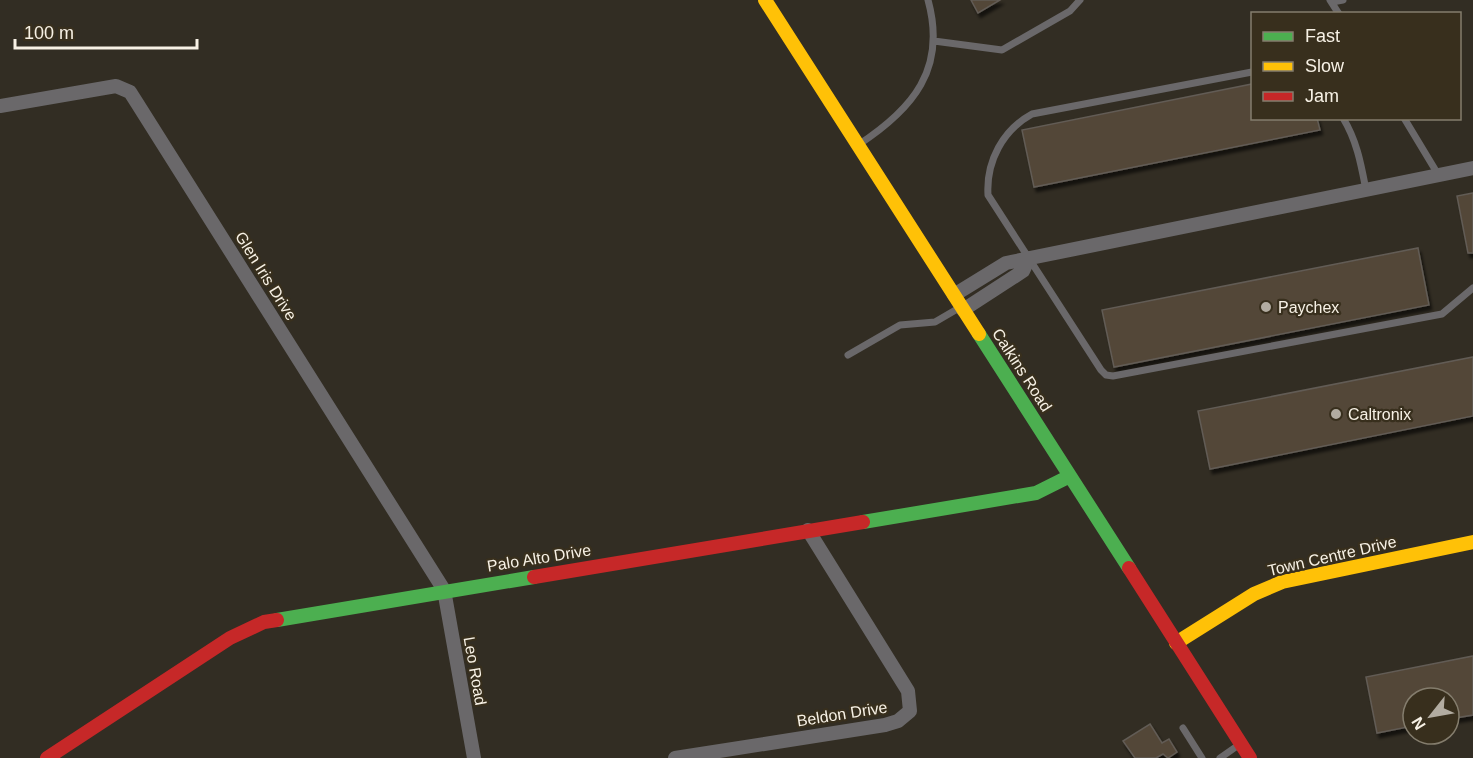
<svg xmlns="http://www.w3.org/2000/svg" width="1473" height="758" font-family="Helvetica,sans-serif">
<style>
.building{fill:#534638;stroke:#625c55;stroke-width:1.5;filter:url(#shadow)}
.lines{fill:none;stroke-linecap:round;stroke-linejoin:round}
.lane{stroke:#6a686a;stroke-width:7}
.street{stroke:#6a686a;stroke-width:14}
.fast{stroke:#4caf50;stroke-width:14}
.slow{stroke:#ffc107;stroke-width:14}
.jam{stroke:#c62828;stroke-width:14}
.poi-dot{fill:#b2aca1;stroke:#382f1d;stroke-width:2}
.labels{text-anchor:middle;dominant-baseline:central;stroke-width:4.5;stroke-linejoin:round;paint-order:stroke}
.street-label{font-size:16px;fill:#f7f1e5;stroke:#382f1d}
.poi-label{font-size:16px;fill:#f7f1e5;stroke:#382f1d;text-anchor:start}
</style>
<defs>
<filter id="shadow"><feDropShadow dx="2.5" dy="4.5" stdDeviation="1.5" flood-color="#0009"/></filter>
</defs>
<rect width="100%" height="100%" fill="#322d23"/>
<!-- building -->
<path class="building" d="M 971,0 L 1000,0 L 978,13 Z
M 1252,84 L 1252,118 L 1317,118 L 1320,130 L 1034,187 L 1022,130 Z
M 1473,193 L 1473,253 L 1468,253 L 1457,196 Z
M 1418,248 L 1429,305 L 1114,367 L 1102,310 Z
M 1473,357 L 1473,416 L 1210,469 L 1198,411 Z
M 1473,656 L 1473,715 L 1449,719 L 1449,698 L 1413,698 L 1413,726 L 1377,733 L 1366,677 Z
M 1150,724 L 1162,743 L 1169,739 L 1177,752 L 1168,758 L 1163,754 L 1156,758 L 1135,758 L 1123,741 Z"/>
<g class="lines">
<!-- lane -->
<path class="lane" d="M 1330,0 L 1339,14
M 1332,2 L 1343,0
M 934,41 L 1002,50 L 1070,11 L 1080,0
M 1252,72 L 1032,114 C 1003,130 986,161 988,195 L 1101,370 L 1106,375 L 1113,376 L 1442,314 L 1473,288
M 1343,118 C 1357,141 1361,164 1366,190
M 1404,118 L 1439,176
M 858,145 C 913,109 947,69 928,0
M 848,355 L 900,325 L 935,322 L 959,308
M 1183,728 L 1202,758
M 1220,758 L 1240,744"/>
<!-- street -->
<path class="street" d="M 0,106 L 116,86 L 130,92 L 137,103 L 444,590 L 474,758
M 954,295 L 1006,263 L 1473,168
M 963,310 L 1023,271 L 1029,258
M 675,758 L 885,725 L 898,721 L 910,711 L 908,691 L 808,530"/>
<!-- fast -->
<path class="fast" d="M 979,334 L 1129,568
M 863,522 L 1036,493 L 1070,476
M 277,620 L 534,577"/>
<!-- slow -->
<path class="slow" d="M 765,0 L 979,334
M 1176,643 L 1254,594 L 1282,582 L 1473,542"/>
<!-- jam -->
<path class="jam" d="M 1129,568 L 1250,758
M 534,577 L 863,522
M 47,758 L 230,638 L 264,622 L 277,620"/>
</g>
<!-- markers -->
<g class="poi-dot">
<circle cx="1266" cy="307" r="6"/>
<circle cx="1336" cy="414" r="6"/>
</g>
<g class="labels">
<!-- street labels -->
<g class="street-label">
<text transform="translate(266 276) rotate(58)">Glen Iris Drive</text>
<text transform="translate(1022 370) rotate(57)">Calkins Road</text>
<text transform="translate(1332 556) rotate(-13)">Town Centre Drive</text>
<text transform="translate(539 558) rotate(-9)">Palo Alto Drive</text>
<text transform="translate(475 671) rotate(80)">Leo Road</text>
<text transform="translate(842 714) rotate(-9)">Beldon Drive</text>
</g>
<!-- poi labels -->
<g class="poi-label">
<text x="1278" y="307">Paychex</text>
<text x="1348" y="414">Caltronix</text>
</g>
</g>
<!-- legend -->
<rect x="1251" y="12" width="210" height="108" fill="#382f1d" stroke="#847d6d" stroke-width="1.5"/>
<rect x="1263" y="32" width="30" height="9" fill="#4caf50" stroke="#847d6d" stroke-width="1.5"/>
<text x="1305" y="42" font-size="18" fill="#f7f1e5">Fast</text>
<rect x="1263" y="62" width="30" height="9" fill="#ffc107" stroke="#847d6d" stroke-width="1.5"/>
<text x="1305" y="72" font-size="18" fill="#f7f1e5">Slow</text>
<rect x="1263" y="92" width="30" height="9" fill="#c62828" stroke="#847d6d" stroke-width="1.5"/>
<text x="1305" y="102" font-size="18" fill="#f7f1e5">Jam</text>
<!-- north arrow -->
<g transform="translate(1431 716) rotate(239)"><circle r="28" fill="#382f1d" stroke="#847d6d" stroke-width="1.5"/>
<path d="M0-4.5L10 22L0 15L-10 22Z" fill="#b2aca1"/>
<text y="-9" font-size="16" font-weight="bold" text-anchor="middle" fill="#f7f1e5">N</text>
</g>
<!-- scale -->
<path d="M15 39v9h182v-9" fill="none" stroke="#f7f1e5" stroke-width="3"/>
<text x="24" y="39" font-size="18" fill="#f7f1e5" stroke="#382f1d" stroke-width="4.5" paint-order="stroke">100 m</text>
</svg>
